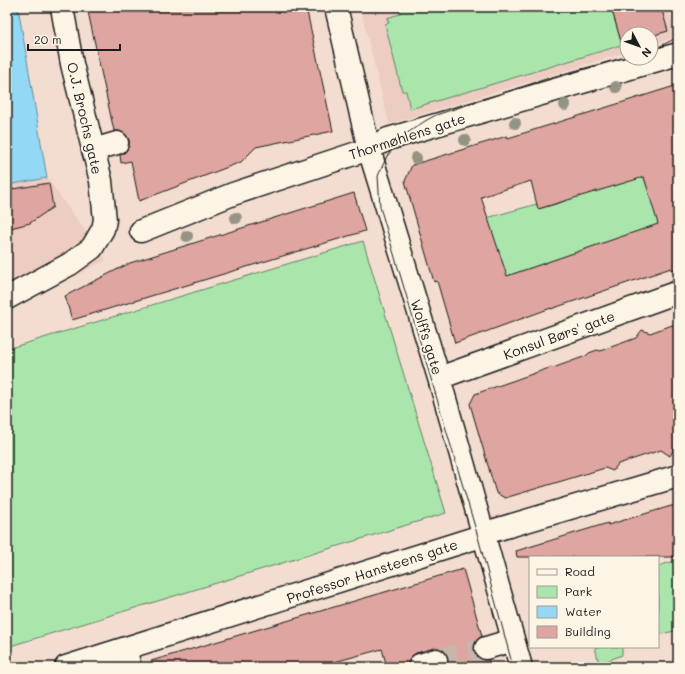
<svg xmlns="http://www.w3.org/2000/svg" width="685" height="674" font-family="Mali,sans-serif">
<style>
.built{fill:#edccc2}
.green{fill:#aae6ac;stroke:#638164}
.water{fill:#93d8f5;stroke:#638d9e}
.building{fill:#dfa5a0;stroke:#1c1c1c;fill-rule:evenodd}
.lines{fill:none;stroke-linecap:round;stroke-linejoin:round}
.minor-tunnel{stroke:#c8b6ac;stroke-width:22;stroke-dasharray:22 11;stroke-linecap:butt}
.minor-casing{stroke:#1c1c1c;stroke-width:25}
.major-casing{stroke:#1c1c1c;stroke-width:25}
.minor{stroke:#fcf5e5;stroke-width:22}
.major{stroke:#fcf5e5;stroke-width:22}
.tram{stroke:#1c1c1c;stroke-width:1}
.tree{fill:#949485}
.labels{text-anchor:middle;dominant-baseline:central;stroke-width:4;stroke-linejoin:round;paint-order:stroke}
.street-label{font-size:14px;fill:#1c1c1c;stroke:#fcf5e5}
</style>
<rect width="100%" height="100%" fill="#f3ddd0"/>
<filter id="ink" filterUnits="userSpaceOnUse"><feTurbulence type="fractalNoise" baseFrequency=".025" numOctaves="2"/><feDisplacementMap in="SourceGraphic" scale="8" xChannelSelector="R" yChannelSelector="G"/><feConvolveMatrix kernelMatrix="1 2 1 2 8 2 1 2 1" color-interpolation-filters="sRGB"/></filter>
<g filter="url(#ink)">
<!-- built -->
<path class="built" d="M 360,7 L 668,7 L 676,37 L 651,45 L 651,34 L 627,34 L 627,52 L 389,124 Z
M 47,178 L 106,260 L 7,310 L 7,185 Z"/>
<!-- green -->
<path class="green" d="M 399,7 L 611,7 L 622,45 L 410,109 L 406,91 L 402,91 L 385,24 L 389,23 L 387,18 L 400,14 Z
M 640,165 L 647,187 L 662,201 L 676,219 L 475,287 L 487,218 L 537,204 L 539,209 L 563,202 L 556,177 Z
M 363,241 L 446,513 L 7,647 L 7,349 Z
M 678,560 L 678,630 L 658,635 L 658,566 Z
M 595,647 L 622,647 L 622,655 L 599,664 Z"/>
<!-- water -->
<path class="water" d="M 7,7 L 18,7 L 47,178 L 7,185 Z"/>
<!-- building -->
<path class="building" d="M 87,7 L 306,7 L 333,131 L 256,147 L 241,162 L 139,201 L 131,161 L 121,163 L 120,155 L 126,151 L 129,146 L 129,140 L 125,134 L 120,131 L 114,131 Z
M 611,7 L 661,7 L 668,31 L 651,36 L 651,34 L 627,34 L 627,43 L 622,45 Z
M 678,85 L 678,269 L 671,270 L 671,268 L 551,309 L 551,308 L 455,343 L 437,281 L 434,282 L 405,181 L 412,165 L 507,136 L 508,138 ZM 644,177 L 658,224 L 507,276 L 481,197 L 531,181 L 538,209 Z
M 49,183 L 53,207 L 30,223 L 7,229 L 7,190 Z
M 354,193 L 365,231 L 72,320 L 65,296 L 130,263 Z
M 678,323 L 678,441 L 670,456 L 661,450 L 618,464 L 613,471 L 605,468 L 505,498 L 496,493 L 470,404 L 475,394 L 552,367 L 553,368 L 586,356 L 589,353 L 597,350 L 600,351 L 636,338 L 642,330 L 650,333 Z
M 678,504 L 678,557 L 517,557 L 516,551 L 608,523 L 608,525 L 621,521 Z
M 463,569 L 482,636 L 477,640 L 474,645 L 474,651 L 478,657 L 483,660 L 489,660 L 491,667 L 446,667 L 448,662 L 448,656 L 444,651 L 438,648 L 416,653 L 411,657 L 408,667 L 387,667 L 382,649 L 316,667 L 152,667 L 151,661 Z"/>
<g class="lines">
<!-- minor-tunnel -->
<path class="minor-tunnel" d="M 436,660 L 486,648"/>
<!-- minor casing -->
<g class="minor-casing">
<path id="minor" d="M 336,7 L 369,149 L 439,378 L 521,667
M 93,150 L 117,143
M 141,231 L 233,194 L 369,149 L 388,139 L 678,54
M 439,378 L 678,292
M 486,648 L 513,640
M 125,649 L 130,667
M 420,665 L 436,660
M 66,667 L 478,537 L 485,533 L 678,476"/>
</g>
<!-- major casing -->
<g class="major-casing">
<path id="major" d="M 7,298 L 70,264 L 92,248 L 103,229 L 105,220 L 101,181 L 72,64 L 62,7"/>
</g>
<!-- minor -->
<use href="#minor" class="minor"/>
<!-- major -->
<use href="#major" class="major"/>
<!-- tram -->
<path class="tram" d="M 651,51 L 678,37
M 513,667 L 478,537 L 380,207 L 378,176 L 387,156 L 406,134 L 425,121 L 436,115 L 555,76 L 627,57"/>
</g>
<!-- trees -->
<g class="tree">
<circle cx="616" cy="87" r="6"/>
<circle cx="565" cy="105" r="6"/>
<circle cx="515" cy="123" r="6"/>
<circle cx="465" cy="140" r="6"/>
<circle cx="416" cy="158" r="6"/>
<circle cx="236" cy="218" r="6"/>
<circle cx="187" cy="236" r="6"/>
</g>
</g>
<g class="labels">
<!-- street labels -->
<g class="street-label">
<text transform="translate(85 118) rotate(77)">O.J. Brochs gate</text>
<text transform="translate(407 136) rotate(-18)">Thormøhlens gate</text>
<text transform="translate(559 335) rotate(-20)">Konsul Børs' gate</text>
<text transform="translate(427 337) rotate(73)">Wolffs gate</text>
<text transform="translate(372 571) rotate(-18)">Professor Hansteens gate</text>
</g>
</g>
<!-- margin -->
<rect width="685" height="674" fill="none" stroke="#fcf5e5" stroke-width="24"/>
<rect x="12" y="12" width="661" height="650" fill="none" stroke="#1c1c1c" stroke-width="1.5" filter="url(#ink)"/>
<!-- legend -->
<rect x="529" y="556" width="130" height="92" fill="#fcf5e5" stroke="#a29e95"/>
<rect x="537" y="569" width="20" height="6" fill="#fcf5e5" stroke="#a29e95"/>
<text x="565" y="576" font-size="12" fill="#1c1c1c">Road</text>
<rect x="537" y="586" width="20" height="12" fill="#aae6ac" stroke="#a29e95"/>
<text x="565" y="596" font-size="12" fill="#1c1c1c">Park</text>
<rect x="537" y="606" width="20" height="12" fill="#93d8f5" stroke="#a29e95"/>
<text x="565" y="616" font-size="12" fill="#1c1c1c">Water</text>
<rect x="537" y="626" width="20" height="12" fill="#dfa5a0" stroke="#a29e95"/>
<text x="565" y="636" font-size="12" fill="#1c1c1c">Building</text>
<!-- north arrow -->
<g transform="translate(639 46) rotate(131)"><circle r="19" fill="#fcf5e5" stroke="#a29e95"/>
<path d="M0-3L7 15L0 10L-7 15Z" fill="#1c1c1c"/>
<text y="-6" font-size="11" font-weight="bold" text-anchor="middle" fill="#1c1c1c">N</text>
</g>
<!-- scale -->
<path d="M28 44v6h92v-6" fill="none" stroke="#1c1c1c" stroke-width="2"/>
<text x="34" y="44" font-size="12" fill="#1c1c1c" stroke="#fcf5e5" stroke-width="3" paint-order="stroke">20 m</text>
</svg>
